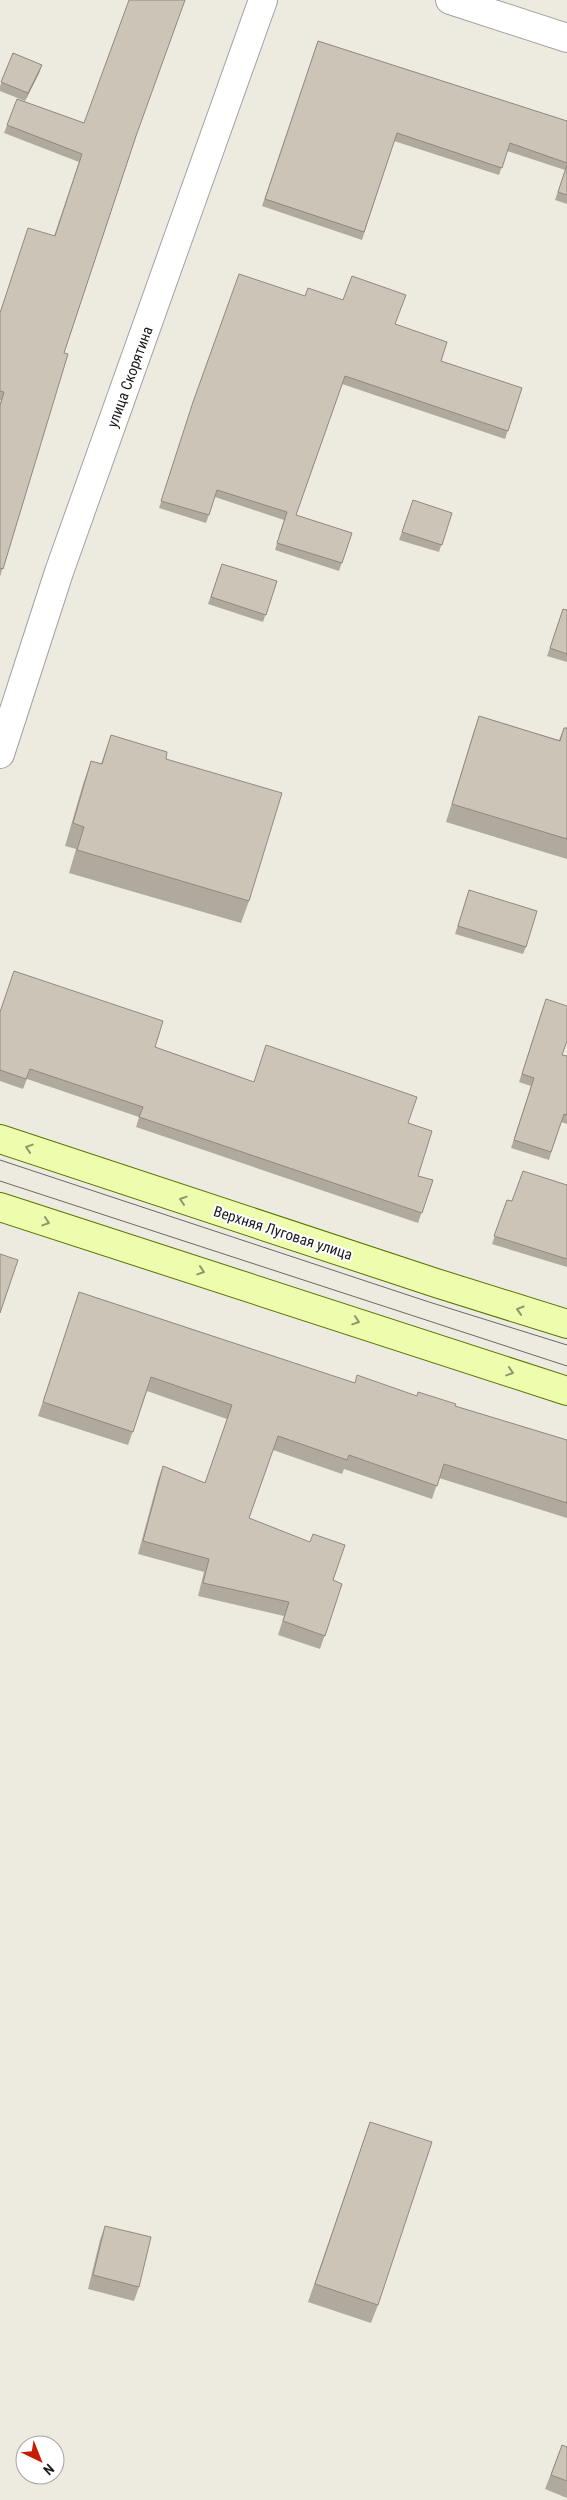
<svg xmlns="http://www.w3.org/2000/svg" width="567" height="2500" font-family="'Roboto Condensed',sans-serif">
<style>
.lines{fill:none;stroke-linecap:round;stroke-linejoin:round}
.street-casing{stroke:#a2a2a2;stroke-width:30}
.secondary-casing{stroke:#567400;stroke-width:30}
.street{stroke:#fff;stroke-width:28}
.secondary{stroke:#eefdad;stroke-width:28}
.tram{stroke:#696969;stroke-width:1}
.wall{fill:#b0a99e}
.shaded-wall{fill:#908981}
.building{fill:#cdc4b8;stroke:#908981}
.oneway{stroke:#8f976b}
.labels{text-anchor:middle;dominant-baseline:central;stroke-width:4;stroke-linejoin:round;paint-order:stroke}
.street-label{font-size:15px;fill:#1b1b1b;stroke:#fff}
</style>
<rect width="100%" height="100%" fill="#edebdf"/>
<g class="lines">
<!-- street casing -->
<g class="street-casing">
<path id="street" d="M 450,0 L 567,38
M 0,754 L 59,572 L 263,0"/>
</g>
<!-- secondary casing -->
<g class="secondary-casing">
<path id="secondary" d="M 0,1139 L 436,1283 L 567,1324
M 0,1207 L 567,1391"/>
</g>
<!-- street -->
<use href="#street" class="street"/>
<!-- secondary -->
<use href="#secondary" class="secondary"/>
<!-- tram -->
<path class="tram" d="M 0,1160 L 429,1302 L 567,1345
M 0,1181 L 567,1366"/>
</g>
<!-- wall -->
<path class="wall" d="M 318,41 L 567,121 L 567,204 L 555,200 L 565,170 L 507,151 L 499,175 L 394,141 L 362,240 L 262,206 Z
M 13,53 L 42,65 L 39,73 L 25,101 L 0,91 L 0,86 Z
M 17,99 L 84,123 L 136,136 L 64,353 L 0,577 L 0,404 L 1,400 L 0,400 L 0,313 L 54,236 L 79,162 L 4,133 Z
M 305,296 L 395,324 L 441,361 L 522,388 L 505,439 L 342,384 L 296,515 L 352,533 L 339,571 L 275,550 L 284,520 L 215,497 L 206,523 L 159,508 L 191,409 Z
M 413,500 L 452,513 L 439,552 L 399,540 Z
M 222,564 L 277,581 L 263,622 L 208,604 Z
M 563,609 L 567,610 L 567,662 L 547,656 Z
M 479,716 L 559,740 L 564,728 L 567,728 L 567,859 L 446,822 L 473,734 Z
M 111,735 L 166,759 L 249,901 L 241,923 L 69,873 L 76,849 L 65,846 L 83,784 L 91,761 L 101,764 Z
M 469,890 L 526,947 L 523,954 L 455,934 Z
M 543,1007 L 562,1055 L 567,1056 L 567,1124 L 561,1122 L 549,1160 L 511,1148 L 531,1086 L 519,1082 Z
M 0,1011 L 155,1047 L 254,1082 L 408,1123 L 418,1176 L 433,1180 L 418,1223 L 136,1127 L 139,1117 L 27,1079 L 23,1089 L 0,1081 Z
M 567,1185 L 567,1267 L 492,1244 L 507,1200 L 512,1201 Z
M 79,1292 L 355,1383 L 417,1396 L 455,1406 L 567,1440 L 567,1518 L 439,1478 L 432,1499 L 344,1469 L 342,1474 L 273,1450 L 249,1518 L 333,1580 L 342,1584 L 320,1649 L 278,1635 L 284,1616 L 198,1596 L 204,1572 L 138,1554 L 158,1480 L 163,1466 L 205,1483 L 227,1419 L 147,1391 L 128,1445 L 38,1416 Z
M 370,2122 L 378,2305 L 371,2323 L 308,2302 Z
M 105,2226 L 139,2287 L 134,2301 L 88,2289 L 100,2240 Z
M 562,2445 L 567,2447 L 567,2498 L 545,2489 Z"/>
<!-- shaded-wall -->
<path class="shaded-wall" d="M 42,65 L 39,73 L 25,101 L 28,93 Z"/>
<!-- building -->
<path class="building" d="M 129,0 L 185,0 L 136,136 L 64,353 L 68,354 L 3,569 L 0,568 L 0,406 L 4,392 L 0,391 L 0,313 L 28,228 L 55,236 L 82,154 L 7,125 L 17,99 L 84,123 Z
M 318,41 L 567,121 L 567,163 L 510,143 L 502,168 L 397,133 L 364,232 L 265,199 Z
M 13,53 L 42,65 L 28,93 L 1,82 Z
M 567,165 L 567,195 L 558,192 Z
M 239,274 L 305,296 L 308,288 L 343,300 L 352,276 L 406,295 L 395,324 L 447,342 L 441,361 L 522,388 L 508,431 L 345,376 L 296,515 L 352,533 L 342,563 L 277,543 L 287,512 L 217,490 L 209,515 L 161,501 L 193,402 Z
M 413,500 L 452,513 L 442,545 L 402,532 Z
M 222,564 L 277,581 L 266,615 L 211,597 Z
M 563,609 L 567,610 L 567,654 L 550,648 Z
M 479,716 L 560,741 L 564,728 L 567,728 L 567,839 L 452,804 Z
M 111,735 L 167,752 L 166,759 L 282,793 L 249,901 L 77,850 L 84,827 L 73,823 L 91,761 L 102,764 Z
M 469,890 L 537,911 L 526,947 L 458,926 Z
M 14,971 L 163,1021 L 155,1047 L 254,1082 L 266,1045 L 417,1097 L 408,1123 L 432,1131 L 418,1176 L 433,1180 L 422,1213 L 139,1117 L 143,1107 L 30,1069 L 26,1079 L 0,1070 L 0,1012 Z
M 546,999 L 567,1006 L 567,1041 L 562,1055 L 567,1056 L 567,1115 L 564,1114 L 551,1152 L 514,1140 L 534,1078 L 522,1074 Z
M 523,1171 L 567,1185 L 567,1259 L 494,1236 L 507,1200 L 512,1201 Z
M 0,1254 L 18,1260 L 0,1313 Z
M 79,1292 L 355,1383 L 357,1375 L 417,1396 L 418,1392 L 456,1404 L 455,1406 L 567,1440 L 567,1503 L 444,1464 L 437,1486 L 349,1455 L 347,1460 L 278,1436 L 249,1518 L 310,1542 L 313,1534 L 345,1545 L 333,1580 L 342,1584 L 325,1636 L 283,1621 L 289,1602 L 203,1583 L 209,1559 L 143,1541 L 163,1466 L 205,1483 L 232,1405 L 151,1377 L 133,1432 L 43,1402 Z
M 370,2122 L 432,2142 L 378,2305 L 315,2284 Z
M 105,2226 L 151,2237 L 139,2287 L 93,2275 Z
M 562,2445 L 567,2447 L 567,2481 L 551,2475 Z"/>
<!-- one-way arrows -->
<defs><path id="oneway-chevron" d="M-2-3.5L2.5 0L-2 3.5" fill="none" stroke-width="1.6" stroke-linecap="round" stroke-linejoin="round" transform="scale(1.25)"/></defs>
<g class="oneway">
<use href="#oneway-chevron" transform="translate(29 1148) rotate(-162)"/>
<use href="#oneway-chevron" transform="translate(183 1200) rotate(-162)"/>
<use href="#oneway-chevron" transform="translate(46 1222) rotate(18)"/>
<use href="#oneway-chevron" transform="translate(201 1271) rotate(18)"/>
<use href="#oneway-chevron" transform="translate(520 1310) rotate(-163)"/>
<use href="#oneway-chevron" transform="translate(356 1321) rotate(18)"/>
<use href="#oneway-chevron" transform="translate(510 1372) rotate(18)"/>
</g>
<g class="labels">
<!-- street labels -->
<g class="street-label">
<text transform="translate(130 377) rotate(-70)">улица Скорятина</text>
<text transform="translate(283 1233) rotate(18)">Верхняя Луговая улица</text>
</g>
</g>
<!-- north arrow -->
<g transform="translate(40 2460) rotate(137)"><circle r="24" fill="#ffffff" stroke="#a4a4a4"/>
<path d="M0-4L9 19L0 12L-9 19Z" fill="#c61c00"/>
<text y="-8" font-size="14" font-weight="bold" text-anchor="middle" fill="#1b1b1b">N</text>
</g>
</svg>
